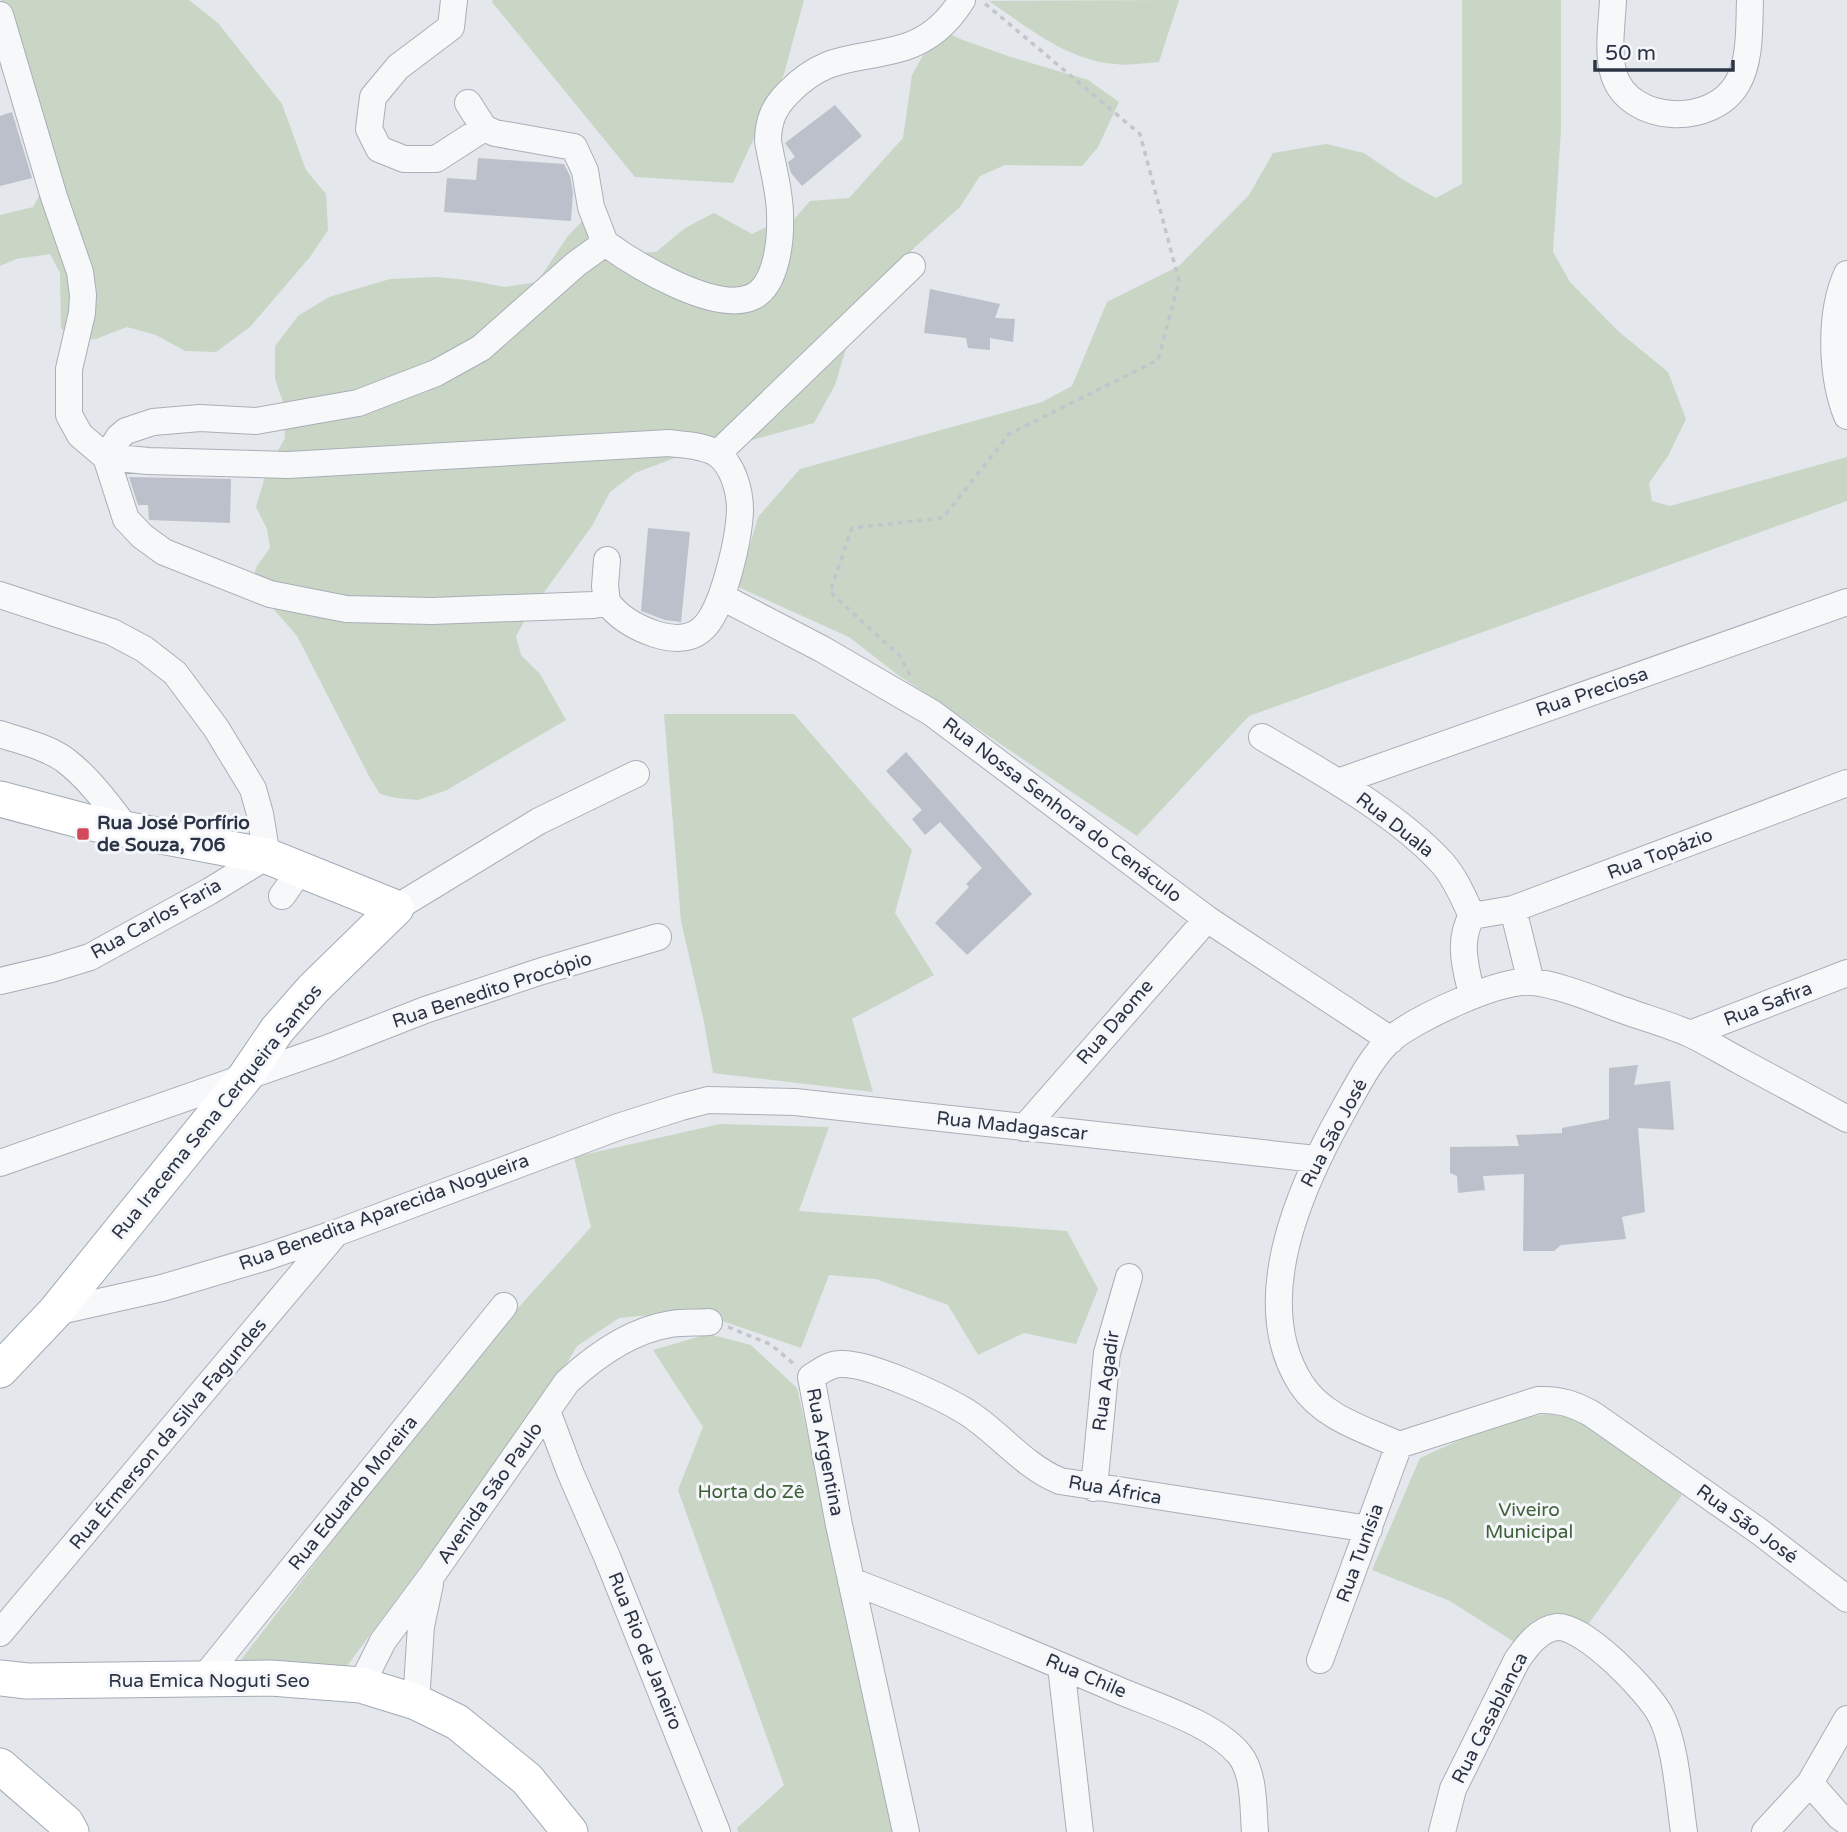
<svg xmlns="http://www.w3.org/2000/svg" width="1847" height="1832" font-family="'Varela Round',sans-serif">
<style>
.green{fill:#c9d6c5}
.building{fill:#bbc0ca}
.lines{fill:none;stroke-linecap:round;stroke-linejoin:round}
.minor-casing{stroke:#a9aeb7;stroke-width:28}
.major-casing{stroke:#a3abb8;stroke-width:37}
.path{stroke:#c2c5cb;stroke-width:3.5;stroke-dasharray:5 5;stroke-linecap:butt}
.minor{stroke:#f7f8fa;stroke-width:26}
.major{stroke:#fff;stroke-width:35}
.poi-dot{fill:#d1495b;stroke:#f4f6f9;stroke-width:2.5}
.labels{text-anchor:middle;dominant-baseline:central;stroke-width:6;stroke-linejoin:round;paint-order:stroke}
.street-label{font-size:19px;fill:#2b3445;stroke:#f4f6f9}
.poi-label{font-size:19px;font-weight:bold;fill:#2b3445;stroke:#f4f6f9;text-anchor:start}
.park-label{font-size:19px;fill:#3f6138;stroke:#f4f6f9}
</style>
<rect width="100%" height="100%" fill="#e4e7ec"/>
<!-- green -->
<path class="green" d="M 1,0 L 189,0 L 218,23 L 282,104 L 306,170 L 326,194 L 328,230 L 310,257 L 250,327 L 216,352 L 185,351 L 156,335 L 127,327 L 96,339 L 74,341 L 61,328 L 60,273 L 50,254 L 16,259 L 0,266 L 0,215 L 33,207 L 43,189 L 33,95 Z
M 493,0 L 804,0 L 784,74 L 733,183 L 635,177 L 492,2 Z
M 1179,0 L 1159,62 C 1145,63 1129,66 1115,64 C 1067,60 1027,27 989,1 Z
M 1462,0 L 1561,0 L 1561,130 L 1553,252 L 1570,282 L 1618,331 L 1668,372 L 1686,419 L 1668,456 L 1649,483 L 1652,501 L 1670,506 L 1847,457 L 1847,501 L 1249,716 L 1137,836 L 898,675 L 849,637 L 738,587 L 758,517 L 800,469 L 1042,402 L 1072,386 L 1107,302 L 1179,266 L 1249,195 L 1273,153 L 1326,144 L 1364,153 L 1405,181 L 1436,198 L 1462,184 Z
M 938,28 L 960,39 L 1008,56 L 1088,80 L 1119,102 L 1098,147 L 1082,166 L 1005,165 L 980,176 L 960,207 L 915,247 L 876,291 L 852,329 L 835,385 L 814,423 L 756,439 L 693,451 L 635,473 L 610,492 L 592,526 L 529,613 L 516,636 L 521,655 L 540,674 L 566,720 L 447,790 L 418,800 L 396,798 L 380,794 L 370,778 L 297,636 L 251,583 L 257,566 L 270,548 L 267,529 L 256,507 L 267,470 L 285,438 L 284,405 L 275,379 L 275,346 L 298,316 L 329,297 L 390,279 L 436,277 L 468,280 L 505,287 L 537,282 L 568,236 L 588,215 L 630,253 L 656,252 L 685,228 L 714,213 L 752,234 L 775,223 L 789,225 L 810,201 L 849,198 L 903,138 L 912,75 Z
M 664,714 L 794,714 L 912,850 L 895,913 L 934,975 L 852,1019 L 873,1092 L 713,1073 L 704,1022 L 681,921 Z
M 720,1124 L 829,1127 L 799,1211 L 1067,1231 L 1098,1289 L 1076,1344 L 1024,1333 L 978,1355 L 948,1305 L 876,1279 L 829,1275 L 801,1348 L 693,1311 L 619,1318 L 577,1346 L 551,1390 L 344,1670 L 237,1665 L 473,1358 L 591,1227 L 574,1157 Z
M 708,1334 L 751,1345 L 797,1388 L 900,1832 L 738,1832 L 737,1828 L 784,1785 L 678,1490 L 703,1427 L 653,1350 Z
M 1565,1411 L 1611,1439 L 1682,1495 L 1584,1630 L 1519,1645 L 1450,1601 L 1372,1570 L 1420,1458 L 1499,1422 Z"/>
<!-- building -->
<path class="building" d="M 835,105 L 862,136 L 802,186 L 791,173 L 788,162 L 795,157 L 785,143 Z
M 12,112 L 32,178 L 0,186 L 0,116 Z
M 478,158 L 564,164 L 570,176 L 573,192 L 571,221 L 444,212 L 447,178 L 476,180 Z
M 930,289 L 1000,304 L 995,318 L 1015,319 L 1013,342 L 990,338 L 990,350 L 968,348 L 966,338 L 924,333 Z
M 129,477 L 231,479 L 230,523 L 149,520 L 148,505 L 138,505 Z
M 648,528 L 690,532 L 681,622 L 665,620 L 641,611 Z
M 906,752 L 1032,894 L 967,955 L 935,923 L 969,887 L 966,884 L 982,868 L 940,822 L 925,835 L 912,819 L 922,810 L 886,771 Z
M 1638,1065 L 1634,1085 L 1670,1081 L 1674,1130 L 1638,1128 L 1645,1212 L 1622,1217 L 1626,1239 L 1561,1245 L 1554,1251 L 1523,1251 L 1524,1174 L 1483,1176 L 1485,1190 L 1458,1193 L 1457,1176 L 1450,1173 L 1450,1147 L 1519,1146 L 1516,1135 L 1562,1133 L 1562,1128 L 1609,1119 L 1609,1068 Z"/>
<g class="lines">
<!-- minor casing -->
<g class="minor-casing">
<path id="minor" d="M 454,0 L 451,27 L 398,67 L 373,97 L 369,129 L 379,149 L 404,159 L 436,159 L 484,128 L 495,133 L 574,147 L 585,171 L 591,207 L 605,243
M 1613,0 C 1612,23 1607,53 1614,75 C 1630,124 1712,127 1737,84 C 1751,61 1749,26 1750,0
M 0,15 L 54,197 L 80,272 L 83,295 L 82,313 L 69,369 L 69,415 L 80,435 L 106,457 L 148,461 L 288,465 L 669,443 C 684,445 702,445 716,453 C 733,464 740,491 740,510 C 739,538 723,613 701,630 C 688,641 671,639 655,634 C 637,628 619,618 607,602 L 593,605 L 432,611 L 346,609 L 270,594 L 164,552 L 142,536 L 126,519 L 106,457
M 468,103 L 484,128
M 1847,274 C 1829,313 1831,376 1847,416
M 717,454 L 912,266
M 106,457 L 119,437 L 126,431 L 153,422 L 200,418 L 256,421 L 312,411 L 358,403 L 436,373 L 481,348 L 576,264 L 605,243 C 634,264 715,314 752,297 C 777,286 781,239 780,215 C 780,191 772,165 768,141 C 768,121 774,107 788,93 C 828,52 856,62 905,47 C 930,39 949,21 962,0
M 607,560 L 605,586 L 607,602
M 0,595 L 112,632 L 144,649 L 175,673 L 216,728 L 253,789 L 260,814 L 267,856 L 210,891 L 90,957 L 51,969 L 0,981
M 722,597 L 822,649 L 932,713 L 1207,919 L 1391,1040
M 0,734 C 21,741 47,747 65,760 C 90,779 108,805 127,829
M 1262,737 C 1320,771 1398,814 1443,864 C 1456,879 1464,899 1472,916
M 1338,782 L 1847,602
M 282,896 L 301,869
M 396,908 L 539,821 L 636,774
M 1513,909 L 1531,982
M 1472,916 L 1513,909 L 1847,783
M 1472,916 C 1457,941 1466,969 1472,995
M 1690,1034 L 1847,973
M 1847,1119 C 1811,1099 1775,1080 1740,1061 C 1723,1052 1706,1041 1688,1033 C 1667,1024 1645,1018 1623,1010 C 1598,1001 1558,984 1532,982 C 1499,979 1417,1018 1391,1039 C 1371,1057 1357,1086 1344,1109 C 1301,1185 1248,1301 1301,1384 C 1323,1418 1364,1429 1399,1445 L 1538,1400 C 1559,1399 1574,1404 1592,1414 L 1760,1532 L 1847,1599
M 1024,1128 L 1207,919
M 0,1163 L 328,1048 L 425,1010 L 542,971 L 658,937
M 55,1312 L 162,1288 L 266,1257 L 336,1233 L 618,1127 L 681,1107 L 708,1100 L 795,1102 L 1316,1159
M 547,1411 L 570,1472 L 608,1559 L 717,1832
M 1094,1488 L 1107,1353 L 1129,1277
M 851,1581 C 941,1615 1029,1652 1118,1690 C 1155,1706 1213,1723 1239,1754 C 1255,1773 1253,1809 1255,1832
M 0,1633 L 336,1233
M 1320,1660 L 1399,1445
M 1061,1666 L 1080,1832
M 203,1679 L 504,1306
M 361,1685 L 383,1641 L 432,1575 L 567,1382 C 595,1356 632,1330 671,1324 C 683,1322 697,1323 709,1322
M 416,1702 L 421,1626 L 430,1584
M 1810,1783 L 1839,1816 L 1847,1822
M 906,1832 L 839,1525 L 811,1377 C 820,1372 829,1364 840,1364 C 868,1362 940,1396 965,1411 C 999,1432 1023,1466 1060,1481 L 1369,1529
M 1442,1832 L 1453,1789 L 1517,1660 C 1526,1647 1539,1629 1557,1627 C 1584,1625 1649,1692 1661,1716 C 1676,1745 1679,1799 1684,1832
M 1765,1832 L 1810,1783 L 1847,1719"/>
</g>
<!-- major casing -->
<g class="major-casing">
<path id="major" d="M 0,799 L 87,822 L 267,856 L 396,908 L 313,989 L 277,1030 L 245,1077 L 55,1312 L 0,1370
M 0,1678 L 27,1681 L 271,1678 L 361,1685 L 416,1702 L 457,1722 L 527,1779 L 570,1832
M 0,1766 L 66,1823 L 71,1832"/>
</g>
<!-- path -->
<path class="path" d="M 910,675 L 900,656 L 830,592 L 852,528 L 943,518 L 1009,434 L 1158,360 L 1179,281 L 1140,134 L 982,1
M 728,1327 L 770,1344 L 794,1364"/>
<!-- minor -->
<use href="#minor" class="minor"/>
<!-- major -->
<use href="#major" class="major"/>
</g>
<!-- markers -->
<rect class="poi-dot" x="76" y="827" width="14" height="14" rx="3.5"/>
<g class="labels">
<!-- street labels -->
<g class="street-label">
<text transform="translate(1592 692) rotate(-19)">Rua Preciosa</text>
<text transform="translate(1062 810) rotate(37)">Rua Nossa Senhora do Cenáculo</text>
<text transform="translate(1395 825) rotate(38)">Rua Duala</text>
<text transform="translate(1660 854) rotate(-21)">Rua Topázio</text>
<text transform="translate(156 919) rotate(-29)">Rua Carlos Faria</text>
<text transform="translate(492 990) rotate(-18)">Rua Benedito Procópio</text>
<text transform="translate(1768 1004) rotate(-21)">Rua Safira</text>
<text transform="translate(1115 1022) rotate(-49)">Rua Daome</text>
<text transform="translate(217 1112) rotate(-51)">Rua Iracema Sena Cerqueira Santos</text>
<text transform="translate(1012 1126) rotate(6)">Rua Madagascar</text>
<text transform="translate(1334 1133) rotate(-62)">Rua São José</text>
<text transform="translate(384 1212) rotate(-20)">Rua Benedita Aparecida Nogueira</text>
<text transform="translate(1106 1381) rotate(-82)">Rua Agadir</text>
<text transform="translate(168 1434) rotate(-50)">Rua Érmerson da Silva Fagundes</text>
<text transform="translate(825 1452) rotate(79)">Rua Argentina</text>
<text transform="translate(1115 1490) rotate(10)">Rua África</text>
<text transform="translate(353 1493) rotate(-51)">Rua Eduardo Moreira</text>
<text transform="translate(490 1493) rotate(-55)">Avenida São Paulo</text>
<text transform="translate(1747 1524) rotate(36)">Rua São José</text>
<text transform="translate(1360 1553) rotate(-70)">Rua Tunísia</text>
<text transform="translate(645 1651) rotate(68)">Rua Rio de Janeiro</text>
<text transform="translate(1086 1676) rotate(23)">Rua Chile</text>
<text x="209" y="1681">Rua Emica Noguti Seo</text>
<text transform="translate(1490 1718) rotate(-63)">Rua Casablanca</text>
</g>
<!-- poi labels -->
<g class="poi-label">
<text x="97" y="823">Rua José Porfírio<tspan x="97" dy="22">de Souza, 706</tspan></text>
</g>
<!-- park labels -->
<g class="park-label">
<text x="751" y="1492">Horta do Zê</text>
<text x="1529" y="1510">Viveiro<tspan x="1529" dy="22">Municipal</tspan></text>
</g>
</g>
<!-- scale -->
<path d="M1595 60v10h138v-10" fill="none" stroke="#2b3445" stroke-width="3.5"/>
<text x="1605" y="60" font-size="21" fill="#2b3445" stroke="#f4f6f9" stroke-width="5" paint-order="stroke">50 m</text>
</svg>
